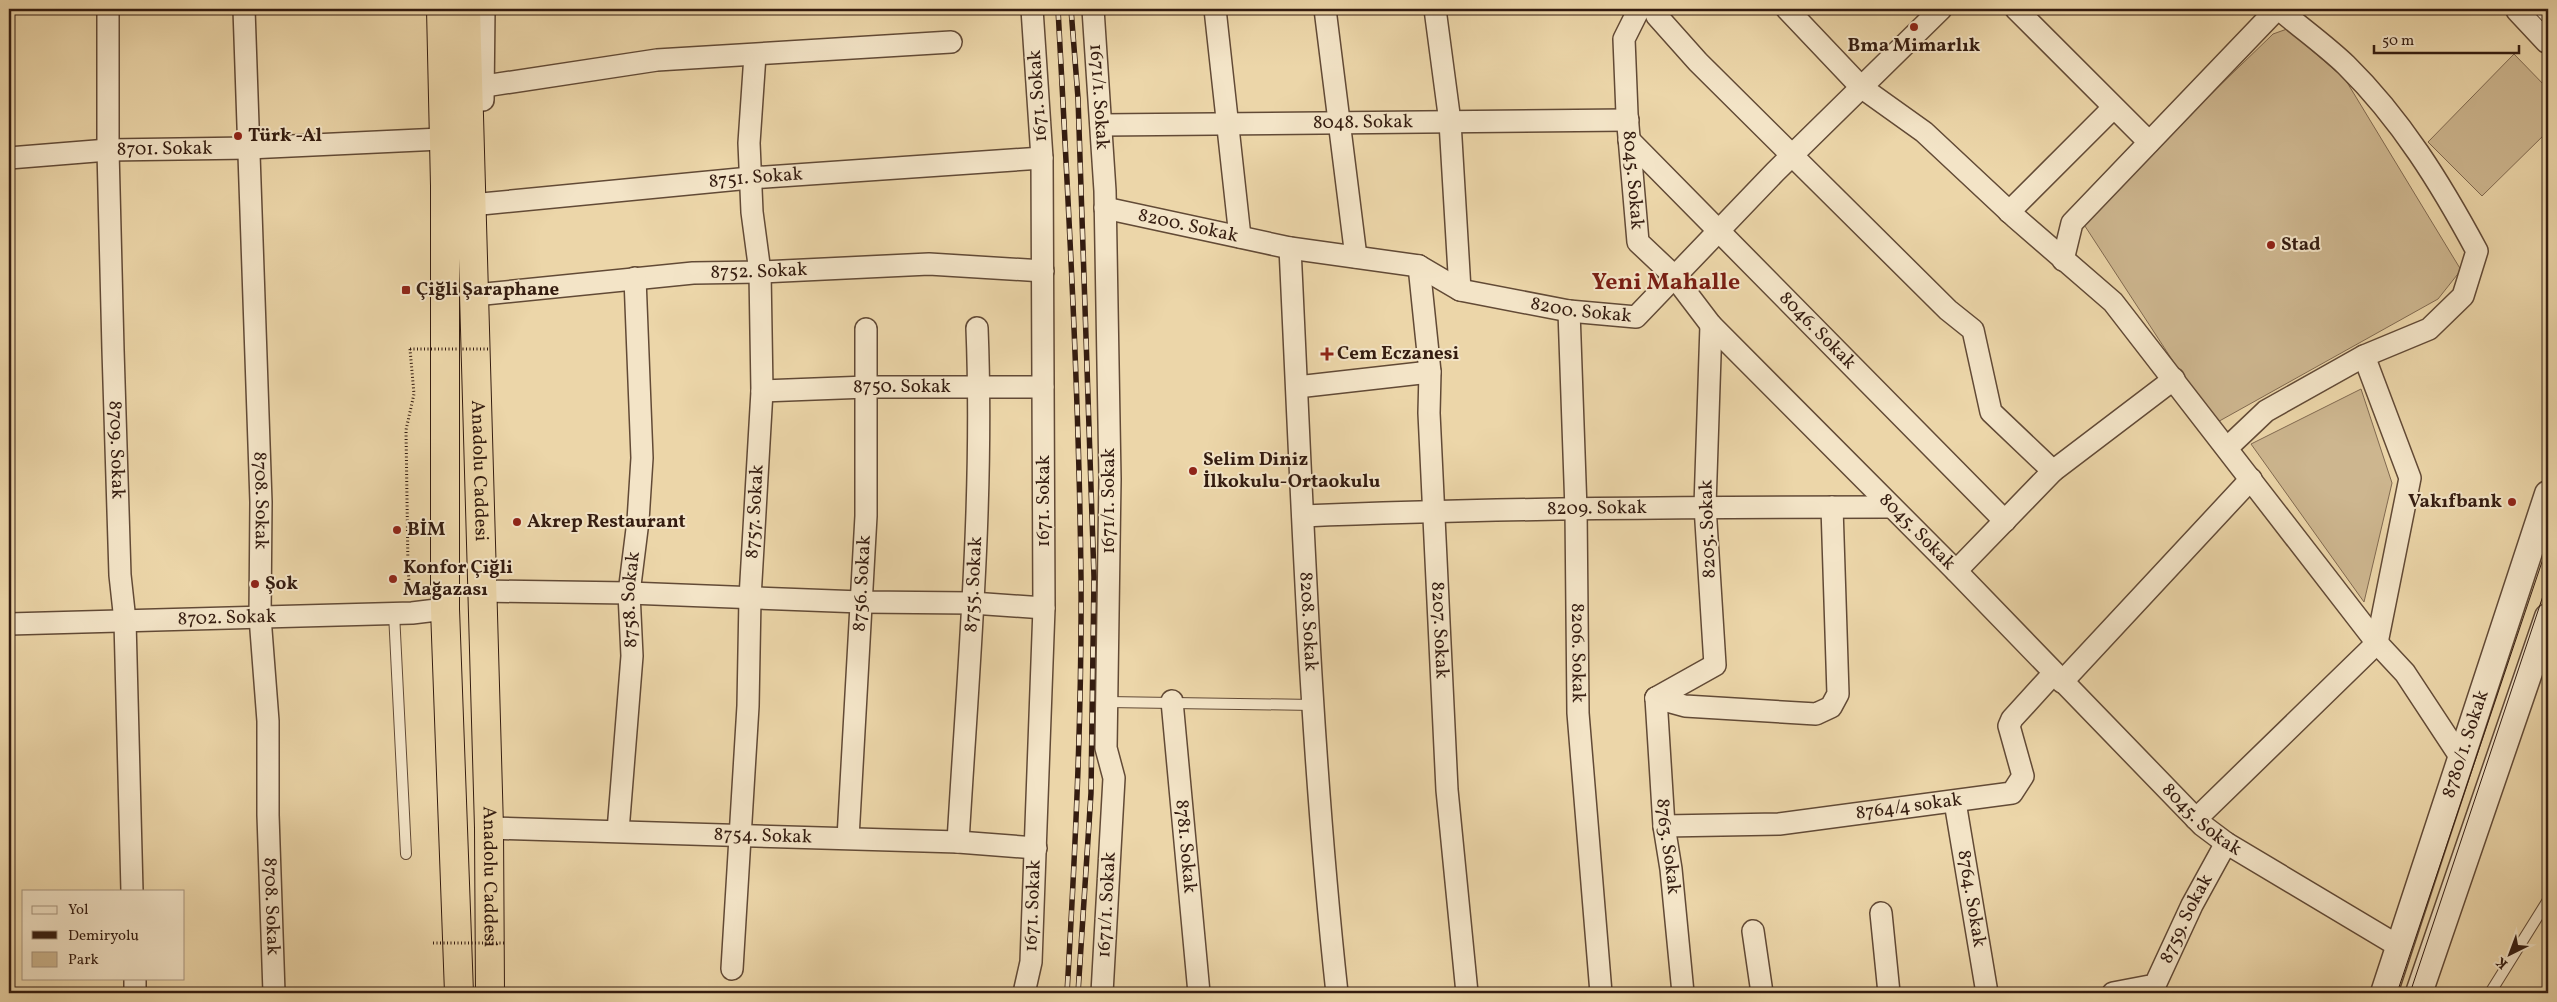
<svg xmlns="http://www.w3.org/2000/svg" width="2557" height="1002" font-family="Vollkorn,serif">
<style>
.green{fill:#cdb68f;stroke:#806950}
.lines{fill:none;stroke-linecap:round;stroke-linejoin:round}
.service-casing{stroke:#624a36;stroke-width:12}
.minor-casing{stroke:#624a36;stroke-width:24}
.tertiary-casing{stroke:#624a36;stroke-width:29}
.trunk-casing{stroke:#341c10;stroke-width:30}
.path{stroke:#341c10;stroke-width:3;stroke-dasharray:1 2.5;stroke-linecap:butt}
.service{stroke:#f3e4c7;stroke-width:10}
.minor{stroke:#f3e4c7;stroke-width:21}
.tertiary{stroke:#f3e4c7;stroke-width:26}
.trunk{stroke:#ecd6a9;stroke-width:28}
.tram{stroke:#341c10;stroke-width:1}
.rail-casing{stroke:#341c10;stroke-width:5.5}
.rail{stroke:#f3e4c7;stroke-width:4;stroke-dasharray:11;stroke-linecap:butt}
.path-bridge{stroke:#341c10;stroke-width:3;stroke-dasharray:1 2.5;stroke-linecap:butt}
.poi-dot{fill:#8f2418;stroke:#f3e4c7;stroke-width:2}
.labels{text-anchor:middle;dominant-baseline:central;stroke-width:4;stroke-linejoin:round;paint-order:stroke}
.poi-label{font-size:19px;font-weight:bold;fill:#341c10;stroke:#f3e4c7;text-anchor:start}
.street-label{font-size:19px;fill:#341c10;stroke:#f3e4c7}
.district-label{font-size:24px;font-weight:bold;fill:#7a1f14;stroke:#f3e4c7}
</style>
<rect width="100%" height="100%" fill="#ecd6a9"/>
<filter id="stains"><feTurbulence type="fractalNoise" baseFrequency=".004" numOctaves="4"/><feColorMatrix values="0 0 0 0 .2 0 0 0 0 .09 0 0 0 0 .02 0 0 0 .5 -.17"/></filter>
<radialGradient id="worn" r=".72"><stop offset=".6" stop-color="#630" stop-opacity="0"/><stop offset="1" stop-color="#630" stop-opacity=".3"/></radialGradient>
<!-- green -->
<path class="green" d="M 2287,29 L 2345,79 L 2461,270 L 2438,299 L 2214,424 L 2081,220 L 2273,34 Z
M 2514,54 L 2548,89 L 2548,131 L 2482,196 L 2428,142 Z
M 2361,389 L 2392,483 L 2364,602 L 2251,444 Z"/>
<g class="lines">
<!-- service casing -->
<g class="service-casing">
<path id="service" d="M 394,613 L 406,854
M 1107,702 L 1313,705
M 2490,993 L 2548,900"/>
</g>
<!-- minor casing -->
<g class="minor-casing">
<g id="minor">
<path id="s1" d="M 108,9 L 108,150 L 113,350 L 120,575 L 125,621 L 132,891"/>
<path id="s2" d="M 244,9 L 261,502 L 260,617 L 268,721 L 268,815 L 274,993"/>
<path id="s3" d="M 1093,9 L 1105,191 L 1110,479 L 1106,748 L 1114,778 L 1102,993"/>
<path d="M 1215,9 L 1240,237"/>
<path d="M 1325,9 L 1356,257"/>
<path d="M 1435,9 L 1450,122 L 1460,290"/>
<path id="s4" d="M 1639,9 L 1624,39 L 1627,114 L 1638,242 L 1673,275 L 1711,325 L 1956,571 L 2202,825 L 2226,843 L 2400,947"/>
<path d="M 1654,9 L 1657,16 L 1698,62 L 1948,310 L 1973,330 L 1991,412 L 2053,471"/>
<path d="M 1787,9 L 1861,87 L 1924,132 L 2016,218 L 2113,302 L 2377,643 L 2405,673 L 2461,758"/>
<path d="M 2016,9 L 2149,142"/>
<path d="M 485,86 L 657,60 L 951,42"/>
<path d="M 483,100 L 484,9"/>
<path id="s5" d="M 1101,125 L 1628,120"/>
<path id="s6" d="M 1629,140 L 2005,521"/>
<path id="s7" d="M 9,158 L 108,150 L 250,148 L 441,139"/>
<path id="s8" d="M 471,205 L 750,178 L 1042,158"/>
<path id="s9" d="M 1105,208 L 1290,248 L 1419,266 L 1460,290 L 1569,311 L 1636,317 L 1775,172 L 1941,9"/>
<path d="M 2009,212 L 2113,108"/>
<path id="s10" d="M 1290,248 C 1302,496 1310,746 1337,993"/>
<path d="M 2063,260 L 2072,223 L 2277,9"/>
<path id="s11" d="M 1419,266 L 1430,372 L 1429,413 L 1447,790 L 1467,993"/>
<path id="s12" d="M 475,295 L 693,273 L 760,272 L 929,264 L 1043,271"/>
<path id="s13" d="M 1569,311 L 1576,510 L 1578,713 L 1601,993"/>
<path d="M 1297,387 L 1430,372"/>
<path id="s14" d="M 762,391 L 867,387 L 1043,387"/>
<path d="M 2227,448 L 2266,411 L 2364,356 L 2429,329 L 2463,296 L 2477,251 C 2441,184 2401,119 2346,65 C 2325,45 2301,28 2279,9"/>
<path id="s15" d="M 1303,516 C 1499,508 1694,507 1890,507"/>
<path d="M 1956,571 L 2053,471 L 2174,379"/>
<path d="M 482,591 L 629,593 L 861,602 L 972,603 L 1044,608"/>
<path id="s16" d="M 9,624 L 412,613 L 445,609"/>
<path d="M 2062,682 L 2251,479"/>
<path d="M 1656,698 L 1715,665 L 1705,506 L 1711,325"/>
<path d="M 1656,698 L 1685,706 L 1816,714 L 1831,707 L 1838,694 L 1832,507"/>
<path id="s17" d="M 1656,698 L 1664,826 L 1671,869 L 1683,993"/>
<path id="s18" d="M 1172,701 L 1199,993"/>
<path id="s19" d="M 1955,802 L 1987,993"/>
<path d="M 2196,819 L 2377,643 L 2410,478 L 2364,356"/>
<path id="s20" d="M 1664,826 L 1779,824 L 2012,793 L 2023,776 L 2009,726 L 2012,719 L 2054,673"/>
<path id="s21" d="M 489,828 L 958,842 L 1036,848"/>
<path id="s22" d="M 618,831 L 632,656 L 629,593 L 638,521 L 642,458 L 635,278"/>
<path id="s23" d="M 848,838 L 866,516 L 866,329"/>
<path id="s24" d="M 958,842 C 968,671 984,500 977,328"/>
<path d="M 1881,913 L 1889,993"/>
<path d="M 1753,931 L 1762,993"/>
<path id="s25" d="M 732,969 L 748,706 L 750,598 L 762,391 L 760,272 L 752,212 L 749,143 L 755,55"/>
<path d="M 135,978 L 135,993"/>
<path id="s26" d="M 1024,993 L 1031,962 L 1044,608 L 1042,158 L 1032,9"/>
<path id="s27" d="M 2113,993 L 2155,985 L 2192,905 L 2226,843"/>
</g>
</g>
<!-- tertiary casing -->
<g class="tertiary-casing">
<g id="tertiary">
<path d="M 2519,9 L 2548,40"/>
<path id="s28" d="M 2384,993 L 2548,494"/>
<path d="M 2419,993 L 2548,617"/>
</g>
</g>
<!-- trunk casing -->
<g class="trunk-casing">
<g id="trunk">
<path d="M 441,9 L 445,186 L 445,609 L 459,993"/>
<path id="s29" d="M 466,9 L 489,828 L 490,993"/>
</g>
</g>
<!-- path -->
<path class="path" d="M 410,349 L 414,394 L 406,430 L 408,568 L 410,594"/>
<!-- service -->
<use href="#service" class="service"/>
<!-- minor -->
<use href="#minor" class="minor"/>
<!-- tertiary -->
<use href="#tertiary" class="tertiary"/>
<!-- trunk -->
<use href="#trunk" class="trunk"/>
<!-- tram -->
<path class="tram" d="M 2531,9 L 2548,27
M 2545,9 L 2548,12
M 2397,993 L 2548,544
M 2410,993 L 2548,581"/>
<!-- rail casing -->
<g class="rail-casing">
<path id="rail" d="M 1058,9 C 1068,198 1079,388 1081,578 C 1082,716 1075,855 1067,993
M 1071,9 L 1078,98 L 1094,577 L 1091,793 L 1078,993"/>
</g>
<!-- rail -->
<use href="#rail" class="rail"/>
<!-- path-bridge -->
<path class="path-bridge" d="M 410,349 L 489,349
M 433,943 L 505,943"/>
</g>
<!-- markers -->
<g class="poi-dot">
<circle cx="1914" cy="27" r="5"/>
<circle cx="238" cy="136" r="5"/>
<circle cx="2271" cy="245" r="5"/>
<rect x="401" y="285" width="10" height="10" rx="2.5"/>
<path d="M1324.5 346.5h5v5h5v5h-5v5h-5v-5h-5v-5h5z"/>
<circle cx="1193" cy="471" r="5"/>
<circle cx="2512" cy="502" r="5"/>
<circle cx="517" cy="522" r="5"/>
<circle cx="397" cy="530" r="5"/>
<circle cx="393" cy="579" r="5"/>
<circle cx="255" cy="584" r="5"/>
</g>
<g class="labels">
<!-- poi labels -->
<g class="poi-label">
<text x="1914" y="46" text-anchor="middle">Bma Mimarlık</text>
<text x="248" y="136">Türk -Al</text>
<text x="2281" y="245">Stad</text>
<text x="416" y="290">Çiğli Şaraphane</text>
<text x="1337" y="354">Cem Eczanesi</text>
<text x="1203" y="460">Selim Diniz<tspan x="1203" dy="22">İlkokulu-Ortaokulu</tspan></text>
<text x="2502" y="502" text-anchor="end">Vakıfbank</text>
<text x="527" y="522">Akrep Restaurant</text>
<text x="407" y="530">BİM</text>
<text x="403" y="568">Konfor Çiğli<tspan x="403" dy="22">Mağazası</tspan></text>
<text x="265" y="584">Şok</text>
</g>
<!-- street labels -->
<g class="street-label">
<text transform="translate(1038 96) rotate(-94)">1671. Sokak</text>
<text stroke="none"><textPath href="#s3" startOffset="88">1671/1. Sokak</textPath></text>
<text stroke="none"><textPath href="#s5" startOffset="262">8048. Sokak</textPath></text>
<text stroke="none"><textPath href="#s7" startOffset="156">8701. Sokak</textPath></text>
<text stroke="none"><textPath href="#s8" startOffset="286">8751. Sokak</textPath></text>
<text stroke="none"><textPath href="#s4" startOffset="175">8045. Sokak</textPath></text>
<text stroke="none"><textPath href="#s9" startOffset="85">8200. Sokak</textPath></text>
<text stroke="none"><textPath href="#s12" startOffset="285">8752. Sokak</textPath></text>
<text stroke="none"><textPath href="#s9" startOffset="490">8200. Sokak</textPath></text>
<text stroke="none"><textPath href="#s6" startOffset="268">8046. Sokak</textPath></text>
<text stroke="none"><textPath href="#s14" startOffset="140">8750. Sokak</textPath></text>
<text stroke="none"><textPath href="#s1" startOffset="441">8709. Sokak</textPath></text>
<text stroke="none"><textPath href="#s29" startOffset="462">Anadolu Caddesi</textPath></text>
<text stroke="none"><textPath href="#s2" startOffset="492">8708. Sokak</textPath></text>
<text transform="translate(1044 501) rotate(-90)">1671. Sokak</text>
<text transform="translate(1109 501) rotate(-90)">1671/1. Sokak</text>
<text stroke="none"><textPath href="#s15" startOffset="294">8209. Sokak</textPath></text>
<text stroke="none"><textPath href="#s25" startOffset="458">8757. Sokak</textPath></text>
<text transform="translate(1708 529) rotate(-92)">8205. Sokak</text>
<text stroke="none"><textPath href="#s4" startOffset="640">8045. Sokak</textPath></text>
<text stroke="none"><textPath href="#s23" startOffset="255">8756. Sokak</textPath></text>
<text stroke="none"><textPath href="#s24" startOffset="258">8755. Sokak</textPath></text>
<text stroke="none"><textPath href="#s22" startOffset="232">8758. Sokak</textPath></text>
<text stroke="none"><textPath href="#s16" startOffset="218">8702. Sokak</textPath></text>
<text stroke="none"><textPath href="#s10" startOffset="374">8208. Sokak</textPath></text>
<text stroke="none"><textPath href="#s11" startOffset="365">8207. Sokak</textPath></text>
<text stroke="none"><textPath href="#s13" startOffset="342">8206. Sokak</textPath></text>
<text stroke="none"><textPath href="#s28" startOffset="262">8780/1. Sokak</textPath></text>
<text stroke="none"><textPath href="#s20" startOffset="246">8764/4 sokak</textPath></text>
<text stroke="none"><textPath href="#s4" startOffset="1045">8045. Sokak</textPath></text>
<text stroke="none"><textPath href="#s21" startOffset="274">8754. Sokak</textPath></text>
<text stroke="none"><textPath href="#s17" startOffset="149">8763. Sokak</textPath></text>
<text stroke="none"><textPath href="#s18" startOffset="146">8781. Sokak</textPath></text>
<text stroke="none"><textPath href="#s29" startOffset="868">Anadolu Caddesi</textPath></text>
<text stroke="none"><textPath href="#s19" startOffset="98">8764. Sokak</textPath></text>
<text transform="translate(1107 905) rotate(-87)">1671/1. Sokak</text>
<text stroke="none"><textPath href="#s2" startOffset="898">8708. Sokak</textPath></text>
<text stroke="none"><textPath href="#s26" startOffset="88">1671. Sokak</textPath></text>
<text stroke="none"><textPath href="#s27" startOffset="116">8759. Sokak</textPath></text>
</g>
<!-- district labels -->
<g class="district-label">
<text x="1666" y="283">Yeni Mahalle</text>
</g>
</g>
<!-- margin -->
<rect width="2557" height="1002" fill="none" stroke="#ecd6a9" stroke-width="30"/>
<rect x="10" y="10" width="2537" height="982" fill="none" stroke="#341c10" stroke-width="2.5"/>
<rect x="15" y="15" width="2527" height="972" fill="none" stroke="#341c10"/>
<!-- legend -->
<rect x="22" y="890" width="162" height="90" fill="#f3e4c7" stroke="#a7947e"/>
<rect x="32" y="906" width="25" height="8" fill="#f3e4c7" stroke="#a7947e"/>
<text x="68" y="914" font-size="15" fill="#341c10">Yol</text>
<rect x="32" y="931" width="25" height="8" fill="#341c10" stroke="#a7947e"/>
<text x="68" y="940" font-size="15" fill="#341c10">Demiryolu</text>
<rect x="32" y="952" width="25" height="15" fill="#cdb68f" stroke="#a7947e"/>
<text x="68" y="964" font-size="15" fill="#341c10">Park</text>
<!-- north arrow -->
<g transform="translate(2510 954) rotate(222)" stroke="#f3e4c7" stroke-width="4" paint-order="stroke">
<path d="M0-4L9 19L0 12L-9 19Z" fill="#341c10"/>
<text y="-8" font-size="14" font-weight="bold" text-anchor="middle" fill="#341c10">K</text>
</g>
<!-- scale -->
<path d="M2374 45v8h145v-8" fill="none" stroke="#341c10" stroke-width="2.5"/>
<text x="2382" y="45" font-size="15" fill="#341c10" stroke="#f3e4c7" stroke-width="4" paint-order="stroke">50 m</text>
<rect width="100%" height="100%" filter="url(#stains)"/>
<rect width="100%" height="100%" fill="url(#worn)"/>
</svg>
